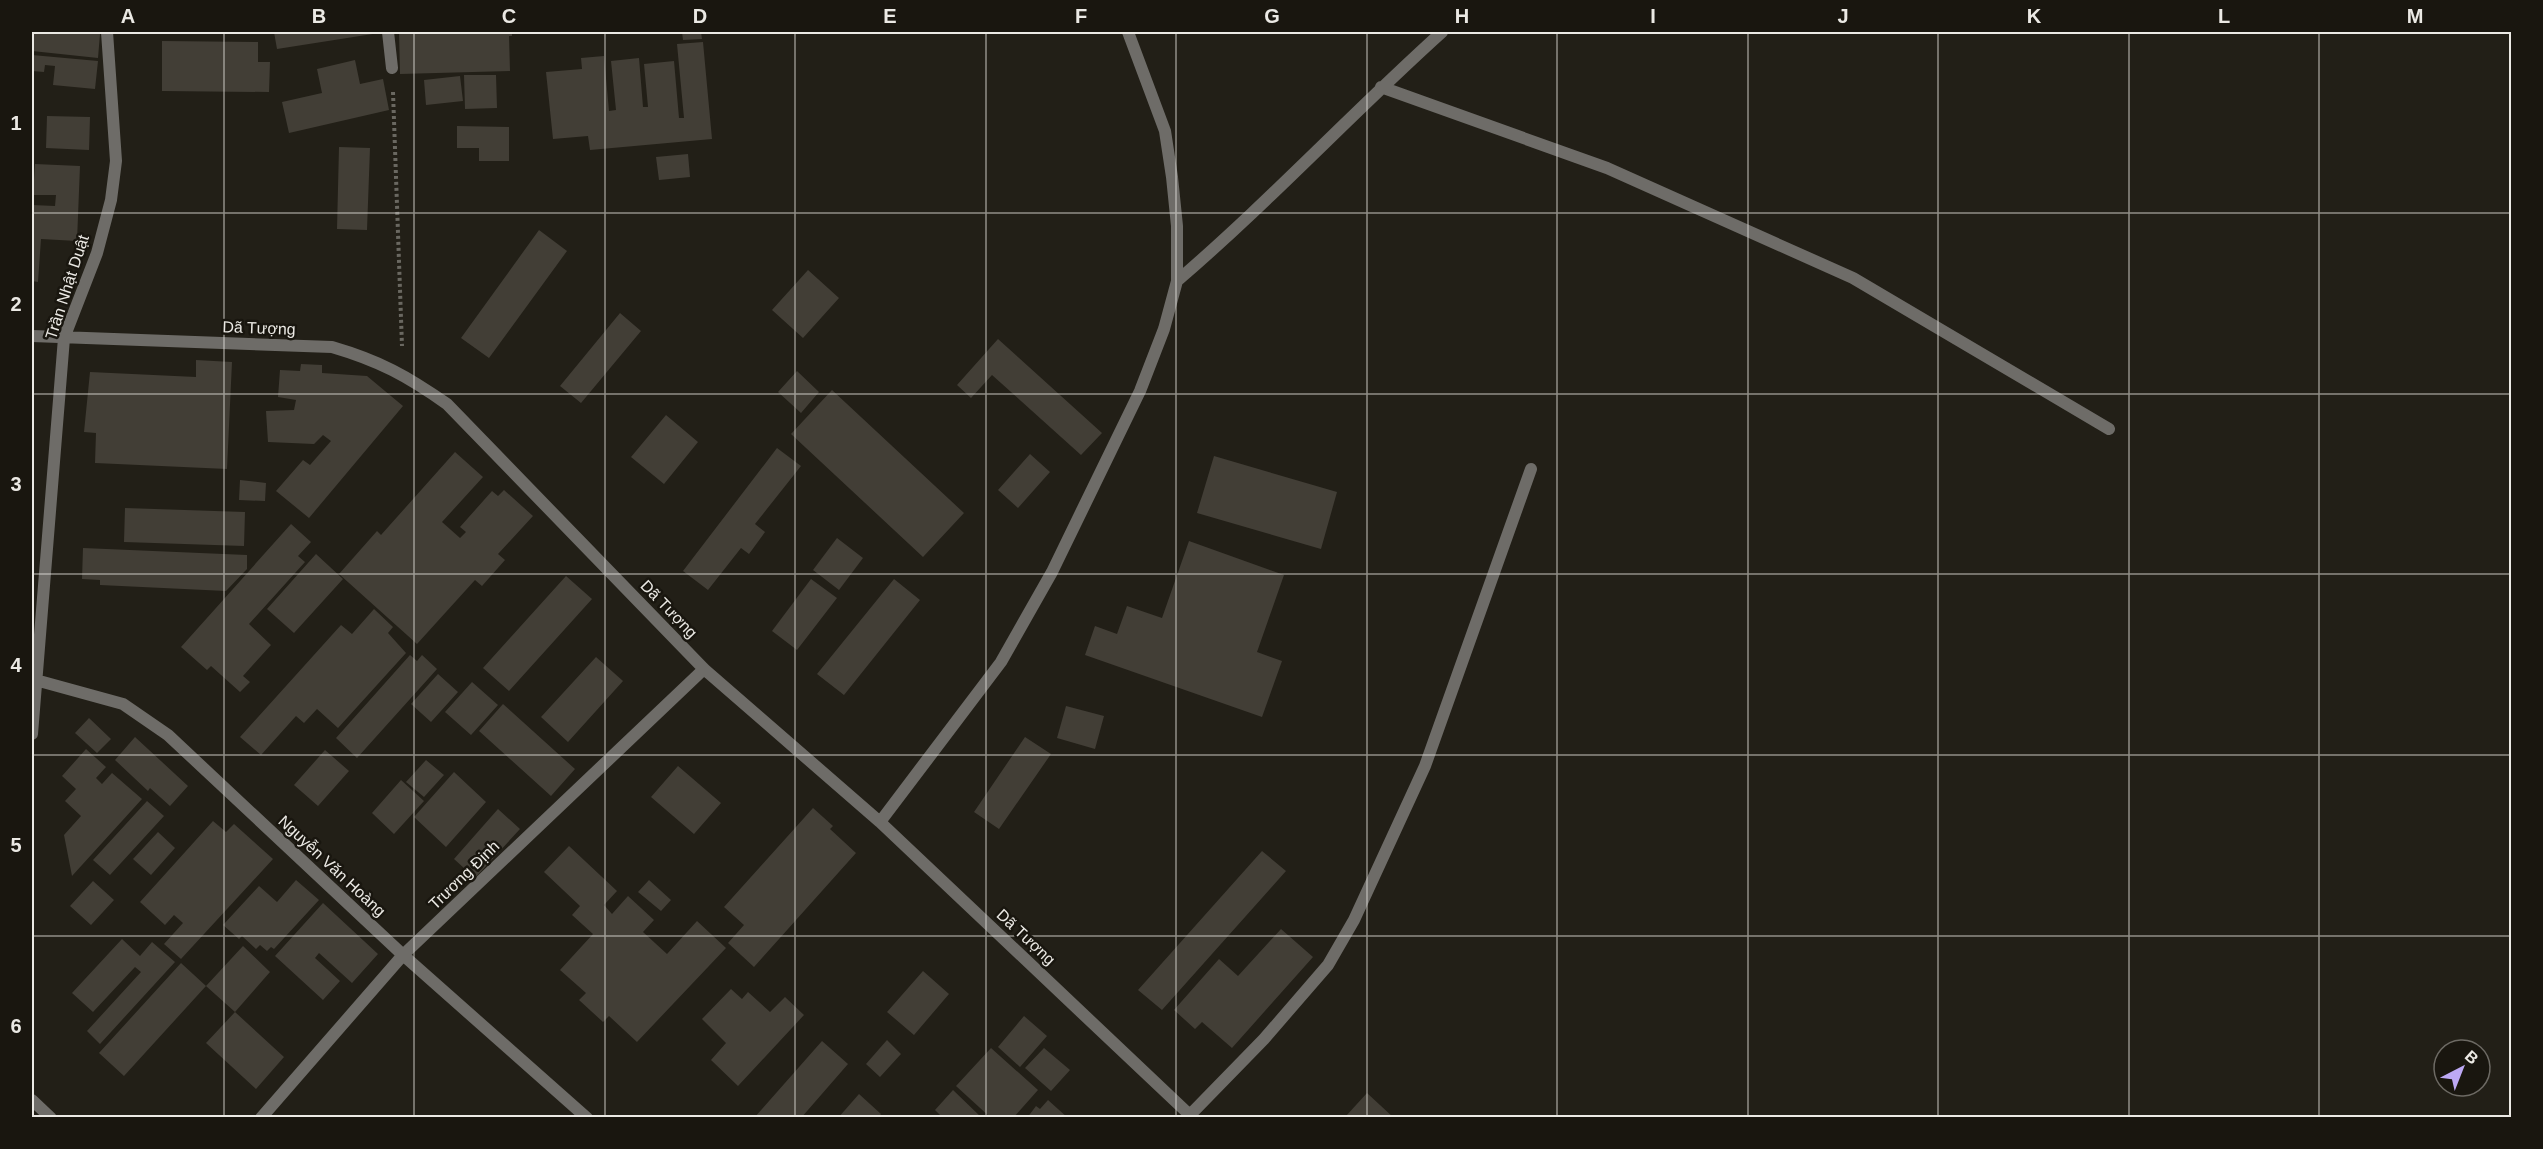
<svg xmlns="http://www.w3.org/2000/svg" width="2543" height="1149" font-family="Helvetica,sans-serif">
<style>
.building{fill:#423e36}
.lines{fill:none;stroke-linecap:round;stroke-linejoin:round}
.path{stroke:#6a6861;stroke-width:4;stroke-dasharray:3 3;stroke-linecap:butt}
.minor{stroke:#6e6c68;stroke-width:12}
.grid{fill:none;stroke:#ebe9e4;stroke-width:1.5;stroke-opacity:0.55}
.labels{text-anchor:middle;dominant-baseline:central;stroke-width:5;stroke-linejoin:round;paint-order:stroke}
.street-label{font-size:16px;fill:#ebe9e4;stroke:#19160f}
.neatline{fill:none;stroke:#ebe9e4;stroke-width:2}
.grid-label{font-size:20px;text-anchor:middle;font-weight:bold;fill:#ebe9e4}
</style>
<rect width="100%" height="100%" fill="#221f17"/>
<!-- building -->
<path class="building" d="M 32,32 L 100,34 L 98,58 L 32,51 Z
M 274,32 L 379,32 L 379,33 L 277,49 Z
M 399,32 L 512,32 L 512,36 L 509,36 L 510,71 L 400,74 Z
M 682,32 L 701,32 L 702,39 L 683,40 Z
M 162,41 L 258,42 L 258,62 L 270,62 L 269,92 L 162,91 Z
M 703,42 L 712,139 L 590,150 L 588,136 L 553,139 L 546,72 L 582,69 L 581,58 L 604,56 L 609,111 L 616,110 L 611,61 L 639,58 L 643,107 L 648,107 L 644,64 L 674,61 L 679,118 L 684,118 L 677,44 Z
M 32,55 L 98,61 L 95,89 L 53,85 L 55,66 L 45,65 L 44,72 L 32,71 Z
M 355,60 L 360,84 L 383,79 L 389,110 L 289,133 L 282,102 L 322,93 L 317,69 Z
M 464,75 L 496,75 L 497,108 L 465,109 Z
M 460,76 L 463,101 L 426,105 L 424,80 Z
M 47,116 L 90,117 L 89,150 L 46,148 Z
M 457,126 L 509,127 L 509,161 L 479,161 L 479,148 L 457,148 Z
M 339,147 L 370,148 L 367,230 L 337,229 Z
M 688,154 L 690,177 L 659,180 L 656,157 Z
M 35,164 L 80,166 L 77,241 L 41,239 L 38,282 L 32,281 L 32,205 L 55,206 L 56,195 L 33,195 Z
M 539,230 L 567,251 L 489,358 L 461,338 Z
M 808,270 L 839,298 L 803,338 L 772,310 Z
M 620,313 L 641,331 L 581,403 L 560,386 Z
M 998,339 L 1102,433 L 1081,455 L 992,375 L 971,398 L 957,385 Z
M 196,360 L 232,362 L 227,469 L 95,463 L 96,433 L 84,432 L 90,372 L 196,377 Z
M 301,364 L 322,365 L 322,373 L 367,376 L 403,406 L 309,518 L 276,491 L 303,460 L 310,465 L 331,441 L 323,435 L 314,444 L 268,442 L 266,411 L 294,410 L 296,400 L 278,397 L 280,370 L 300,371 Z
M 797,371 L 819,392 L 801,413 L 778,392 Z
M 832,390 L 964,513 L 923,557 L 791,434 Z
M 666,415 L 698,442 L 664,484 L 631,457 Z
M 777,448 L 801,466 L 755,524 L 765,532 L 749,554 L 741,548 L 708,590 L 683,571 Z
M 455,452 L 483,477 L 442,522 L 460,538 L 466,532 L 460,527 L 492,491 L 498,496 L 504,490 L 533,516 L 498,554 L 505,560 L 482,586 L 475,580 L 417,644 L 339,574 L 377,531 L 381,535 Z
M 1030,454 L 1050,472 L 1018,508 L 998,490 Z
M 1214,456 L 1337,492 L 1321,549 L 1197,513 Z
M 240,480 L 266,483 L 265,501 L 239,500 Z
M 125,508 L 245,512 L 244,546 L 124,542 Z
M 291,524 L 311,542 L 298,556 L 305,562 L 249,624 L 271,645 L 243,676 L 250,682 L 240,692 L 211,666 L 207,670 L 181,647 Z
M 837,538 L 863,558 L 839,590 L 813,570 Z
M 1189,541 L 1284,575 L 1257,652 L 1282,661 L 1262,717 L 1085,655 L 1095,626 L 1117,634 L 1127,606 L 1162,618 Z
M 83,548 L 247,555 L 247,569 L 226,591 L 100,585 L 100,580 L 82,579 Z
M 316,554 L 343,579 L 294,633 L 267,609 Z
M 566,576 L 592,599 L 509,691 L 483,668 Z
M 811,579 L 837,598 L 797,650 L 772,631 Z
M 894,579 L 920,600 L 844,695 L 817,674 Z
M 374,609 L 393,627 L 388,633 L 406,653 L 338,728 L 317,709 L 304,723 L 296,716 L 261,755 L 240,737 L 341,625 L 352,634 Z
M 410,655 L 417,661 L 422,655 L 437,669 L 357,758 L 336,738 Z
M 596,657 L 623,681 L 568,742 L 541,717 Z
M 438,674 L 458,692 L 431,722 L 411,704 Z
M 472,682 L 498,705 L 471,735 L 445,712 Z
M 503,704 L 575,769 L 551,796 L 479,731 Z
M 1066,706 L 1104,716 L 1095,749 L 1057,738 Z
M 89,718 L 111,739 L 97,753 L 75,733 Z
M 135,737 L 188,786 L 170,806 L 150,788 L 148,791 L 115,760 Z
M 1025,737 L 1051,754 L 999,829 L 974,812 Z
M 86,749 L 106,767 L 96,778 L 102,784 L 112,773 L 142,799 L 72,876 L 64,835 L 81,816 L 65,801 L 76,789 L 62,776 Z
M 325,750 L 349,771 L 318,806 L 294,785 Z
M 426,760 L 444,775 L 424,797 L 406,782 Z
M 678,766 L 721,803 L 694,834 L 651,797 Z
M 454,772 L 486,802 L 446,847 L 414,817 Z
M 401,780 L 424,801 L 394,834 L 372,813 Z
M 147,801 L 164,816 L 110,875 L 93,860 Z
M 813,808 L 833,826 L 830,829 L 856,853 L 754,967 L 728,943 L 744,925 L 724,907 Z
M 498,809 L 520,829 L 475,878 L 454,859 Z
M 213,821 L 226,832 L 234,824 L 273,859 L 181,959 L 164,944 L 183,923 L 174,915 L 165,925 L 140,902 Z
M 158,832 L 175,848 L 151,875 L 133,859 Z
M 569,846 L 617,891 L 604,905 L 612,914 L 628,896 L 654,920 L 643,932 L 667,954 L 697,921 L 726,948 L 637,1042 L 609,1016 L 603,1022 L 579,1000 L 586,993 L 560,970 L 593,934 L 572,915 L 580,906 L 544,872 Z
M 1262,851 L 1286,871 L 1162,1010 L 1138,990 Z
M 296,880 L 319,900 L 274,949 L 271,947 L 267,951 L 260,945 L 256,949 L 242,936 L 239,939 L 223,925 L 259,886 L 277,902 Z
M 649,880 L 671,900 L 661,911 L 638,892 Z
M 93,881 L 114,900 L 91,925 L 70,906 Z
M 323,903 L 378,954 L 352,983 L 319,953 L 315,958 L 340,981 L 323,1000 L 275,956 Z
M 1281,929 L 1313,957 L 1232,1048 L 1202,1022 L 1195,1029 L 1174,1010 L 1219,959 L 1238,976 Z
M 122,939 L 140,956 L 152,942 L 175,962 L 100,1044 L 87,1031 L 141,972 L 135,967 L 93,1012 L 72,993 Z
M 243,946 L 270,972 L 235,1012 L 206,986 L 124,1076 L 99,1053 L 181,963 L 206,986 Z
M 923,971 L 949,994 L 914,1035 L 887,1012 Z
M 731,989 L 742,999 L 748,992 L 770,1012 L 785,997 L 804,1015 L 738,1086 L 711,1060 L 726,1043 L 702,1019 Z
M 235,1012 L 284,1057 L 256,1089 L 206,1043 Z
M 1024,1016 L 1047,1036 L 1020,1067 L 998,1047 Z
M 887,1040 L 901,1054 L 880,1077 L 866,1064 Z
M 822,1041 L 848,1064 L 801,1118 L 754,1118 Z
M 991,1048 L 1038,1090 L 1013,1118 L 991,1118 L 956,1086 Z
M 1044,1048 L 1070,1070 L 1051,1091 L 1025,1068 Z
M 953,1090 L 982,1118 L 943,1118 L 935,1110 Z
M 1367,1093 L 1394,1118 L 1348,1118 L 1346,1116 Z
M 859,1094 L 881,1114 L 878,1118 L 838,1118 Z
M 1048,1100 L 1068,1118 L 1027,1118 L 1036,1106 L 1040,1109 Z"/>
<g class="lines">
<!-- path -->
<path class="path" d="M 393,92 L 402,346"/>
<!-- minor -->
<path class="minor" d="M 388,32 L 392,68
M 1381,87 L 1607,168 L 1853,278 L 2109,429
M 1177,281 C 1269,202 1352,113 1442,32
M 32,336 L 332,347 C 380,361 407,376 447,404 L 704,669 L 880,822 L 1193,1118
M 32,679 L 123,704 L 168,735 L 403,955 L 587,1118
M 32,734 L 64,338 L 97,253 L 111,200 L 116,161 L 107,32
M 880,822 L 1001,662 L 1052,572 L 1140,391 L 1164,329 L 1177,281 L 1177,226 L 1172,177 L 1165,131 L 1128,32
M 32,1100 L 51,1118
M 261,1118 L 403,955 L 704,669
M 1187,1118 L 1264,1039 L 1328,965 L 1354,920 L 1425,766 L 1531,469"/>
</g>
<!-- grid -->
<path class="grid" d="M 224,32 L 224,1118M 414,32 L 414,1118M 605,32 L 605,1118M 795,32 L 795,1118M 986,32 L 986,1118M 1176,32 L 1176,1118M 1367,32 L 1367,1118M 1557,32 L 1557,1118M 1748,32 L 1748,1118M 1938,32 L 1938,1118M 2129,32 L 2129,1118M 2319,32 L 2319,1118M 32,213 L 2512,213M 32,394 L 2512,394M 32,574 L 2512,574M 32,755 L 2512,755M 32,936 L 2512,936"/>
<g class="labels">
<!-- street labels -->
<g class="street-label">
<text transform="translate(67 287) rotate(-72)">Trần Nhật Duật</text>
<text transform="translate(259 328) rotate(2)">Dã Tượng</text>
<text transform="translate(669 609) rotate(46)">Dã Tượng</text>
<text transform="translate(332 866) rotate(43)">Nguyễn Văn Hoàng</text>
<text transform="translate(464 875) rotate(-44)">Trương Định</text>
<text transform="translate(1026 937) rotate(43)">Dã Tượng</text>
</g>
</g>
<!-- border -->
<rect width="2543" height="1149" fill="none" stroke="#19160f" stroke-width="66"/>
<!-- north arrow -->
<g transform="translate(2462 1068) rotate(42)"><circle r="28" fill="#19160f" stroke="#6d6a64" stroke-width="1.5"/>
<path d="M0-4.5L10 22L0 15L-10 22Z" fill="#bda9f5"/>
<text y="-9" font-size="16" font-weight="bold" text-anchor="middle" fill="#ebe9e4">B</text>
</g>
<rect x="33" y="33" width="2477" height="1083" class="neatline"/>
<g class="grid-label">
<text x="128" y="23">A</text>
<text x="319" y="23">B</text>
<text x="509" y="23">C</text>
<text x="700" y="23">D</text>
<text x="890" y="23">E</text>
<text x="1081" y="23">F</text>
<text x="1272" y="23">G</text>
<text x="1462" y="23">H</text>
<text x="1653" y="23">I</text>
<text x="1843" y="23">J</text>
<text x="2034" y="23">K</text>
<text x="2224" y="23">L</text>
<text x="2415" y="23">M</text>
<text x="16" y="130">1</text>
<text x="16" y="311">2</text>
<text x="16" y="491">3</text>
<text x="16" y="672">4</text>
<text x="16" y="852">5</text>
<text x="16" y="1033">6</text>
</g>
</svg>
